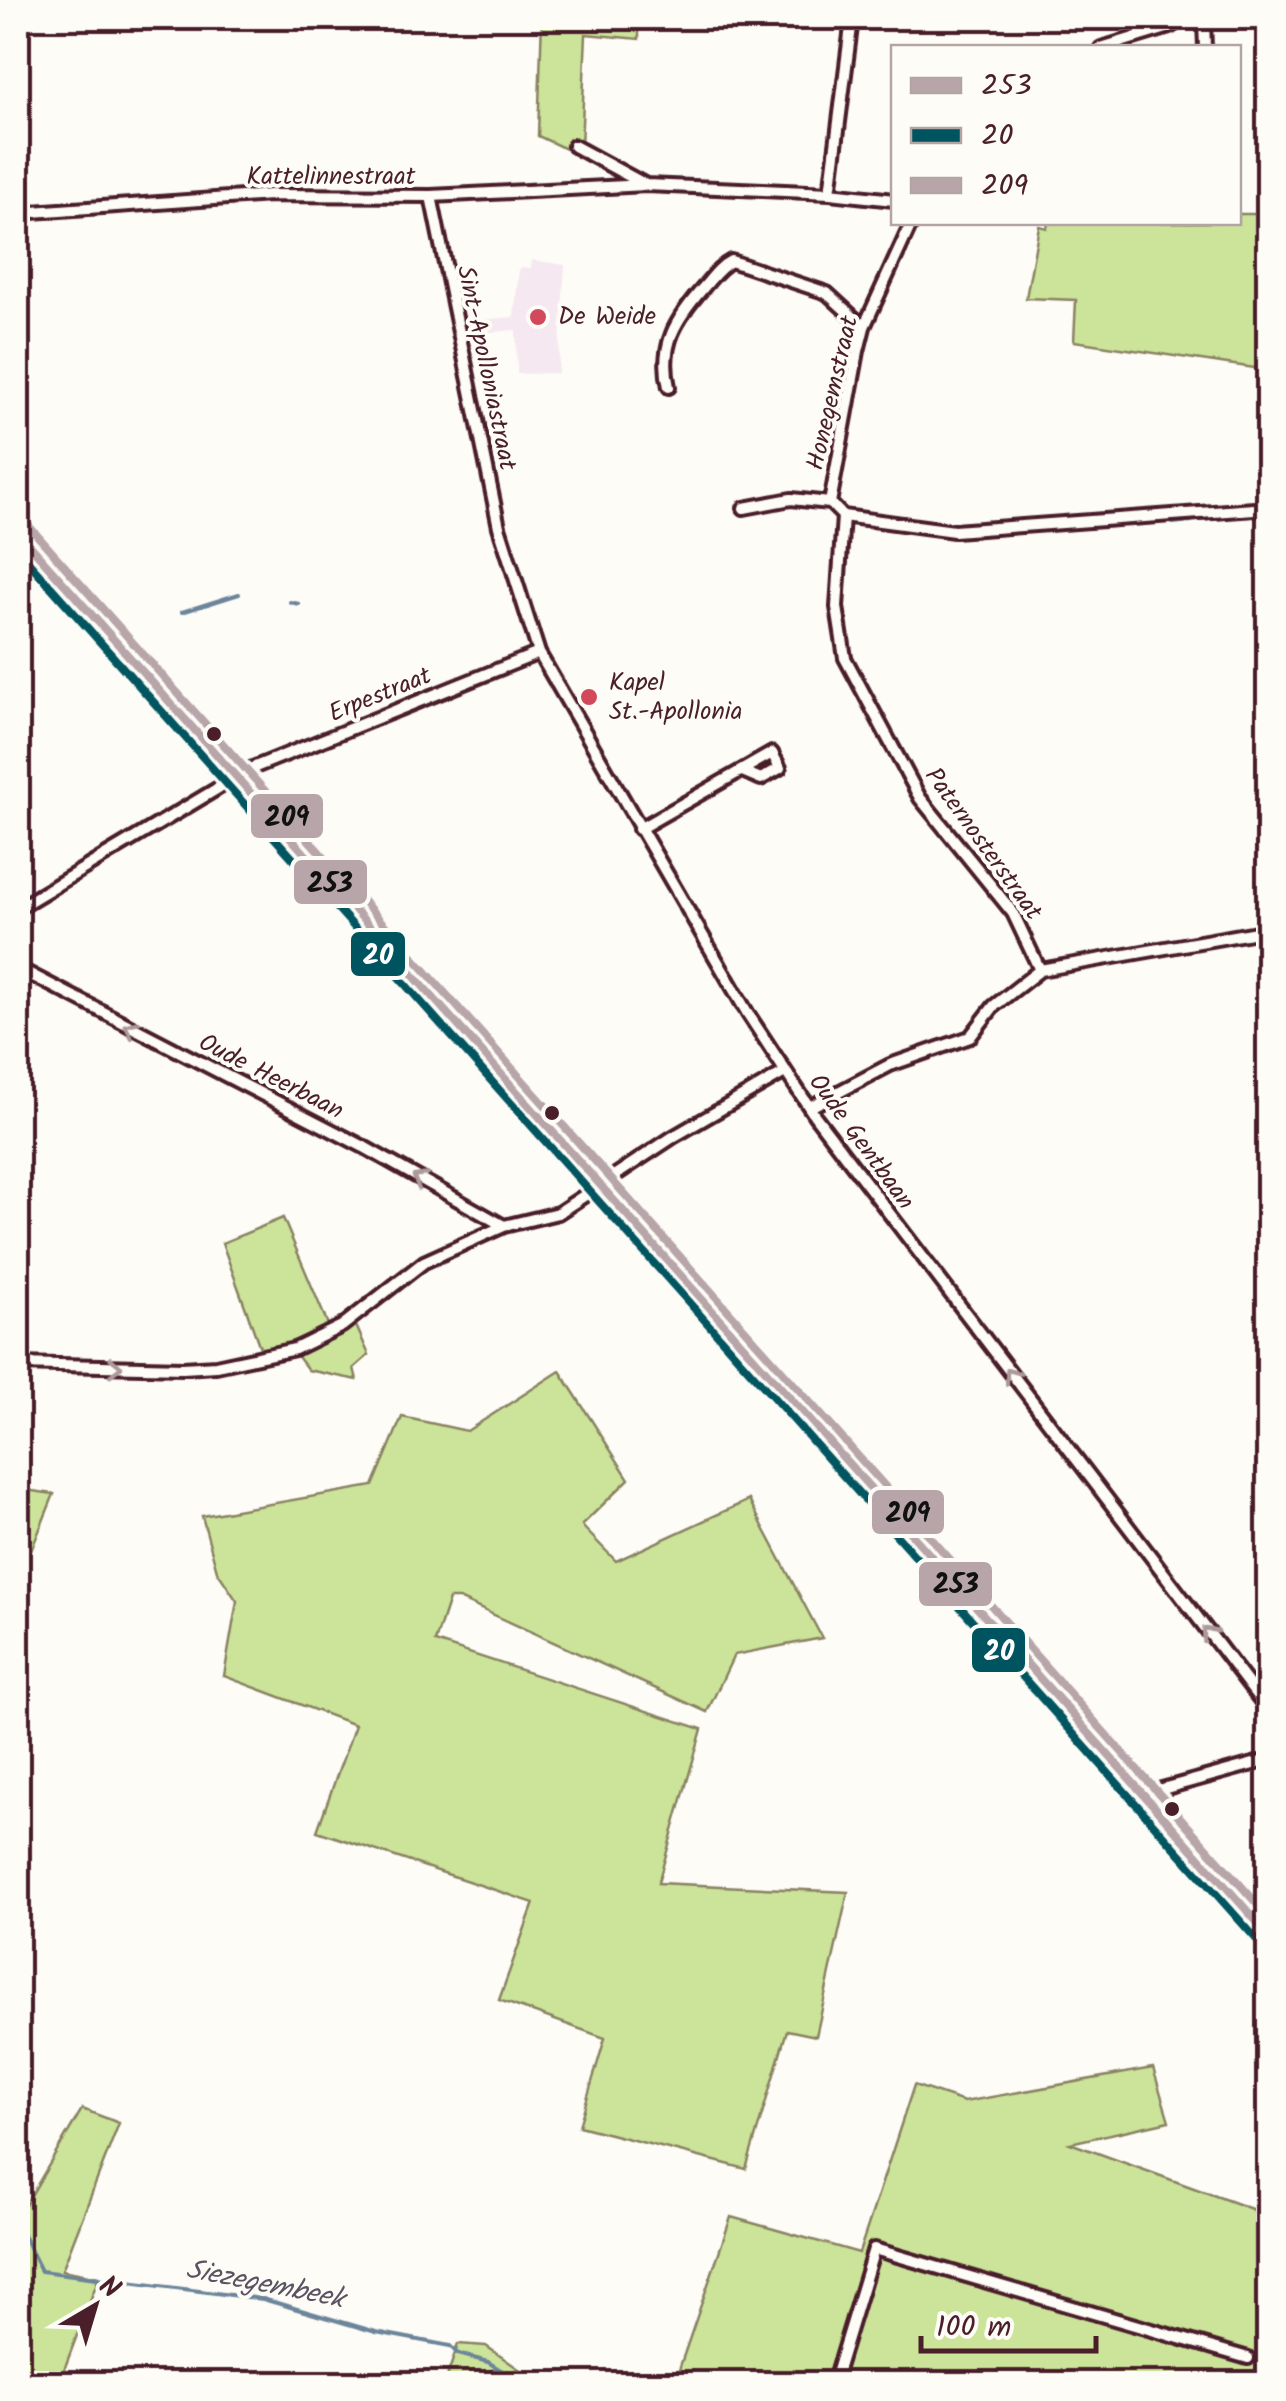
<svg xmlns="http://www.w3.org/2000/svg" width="1286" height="2401" font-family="Kalam,sans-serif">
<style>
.built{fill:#f6e8f0}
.green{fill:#cbe49a;stroke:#8a8262;stroke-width:2.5}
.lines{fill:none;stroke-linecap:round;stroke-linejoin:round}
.stream{stroke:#6c859a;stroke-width:4}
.street-casing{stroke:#4a1f2b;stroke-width:18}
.primary-casing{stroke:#4a1f2b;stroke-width:22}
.street{stroke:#fdfcf7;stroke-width:10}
.primary{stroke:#f8e281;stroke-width:15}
.bus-1-casing{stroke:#fdfcf7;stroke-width:15}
.bus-2-casing{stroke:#fdfcf7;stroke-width:15}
.bus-3-casing{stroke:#fdfcf7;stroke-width:15}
.bus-1{stroke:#b7a5aa;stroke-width:8}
.bus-2{stroke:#005460;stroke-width:8}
.bus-3{stroke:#b7a5aa;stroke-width:8}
.oneway{stroke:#ac999b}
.poi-dot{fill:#d1495b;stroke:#fdfcf7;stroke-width:4}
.bus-dot{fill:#4a1f2b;stroke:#fdfcf7;stroke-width:4}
.labels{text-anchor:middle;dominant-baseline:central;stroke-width:8;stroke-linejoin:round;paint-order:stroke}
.street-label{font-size:25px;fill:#4a1f2b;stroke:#fdfcf7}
.poi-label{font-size:25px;fill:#4a1f2b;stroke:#fdfcf7;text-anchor:start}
.water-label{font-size:28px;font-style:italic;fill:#5b5262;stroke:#fdfcf7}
.line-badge{stroke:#fdfcf7;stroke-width:4}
.badge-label{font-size:28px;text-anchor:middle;font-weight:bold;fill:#fff}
.pale-badge-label{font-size:28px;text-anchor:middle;font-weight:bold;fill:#111}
</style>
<rect width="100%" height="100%" fill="#fdfcf7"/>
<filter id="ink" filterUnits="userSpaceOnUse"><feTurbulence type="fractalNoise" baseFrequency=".01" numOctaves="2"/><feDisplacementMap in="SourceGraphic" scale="20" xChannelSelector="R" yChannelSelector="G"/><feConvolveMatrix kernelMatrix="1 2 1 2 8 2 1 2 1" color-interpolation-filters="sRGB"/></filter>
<g filter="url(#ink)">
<!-- built -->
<path class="built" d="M 532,260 L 565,265 L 558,373 L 517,374 L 516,330 L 468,334 L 468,321 L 514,317 L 519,268 L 531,268 Z"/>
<!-- green -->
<path class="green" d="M 542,18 L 639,18 L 639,39 L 586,34 L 581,146 L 574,143 L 570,151 L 538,136 Z
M 1239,214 L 1268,214 L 1268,370 L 1074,341 L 1076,300 L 1026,298 L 1039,226 L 1047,228 L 1048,223 L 1238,222 Z
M 283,1218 L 329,1327 L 262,1353 L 222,1243 Z
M 354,1321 L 369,1355 L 354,1368 L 357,1380 L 308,1370 L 296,1354 Z
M 560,1371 L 629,1479 L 582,1525 L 584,1528 L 616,1561 L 749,1500 L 822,1638 L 734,1655 L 707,1712 L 459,1599 L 449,1599 L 435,1642 L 702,1729 L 658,1883 L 848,1892 L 816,2036 L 787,2030 L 746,2169 L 579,2126 L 605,2038 L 499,2000 L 534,1903 L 317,1831 L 355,1725 L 224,1676 L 237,1601 L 217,1571 L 202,1516 L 373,1486 L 402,1417 L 467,1431 Z
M 18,1489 L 54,1494 L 18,1583 Z
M 1153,2068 L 1169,2121 L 1070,2143 L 1268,2215 L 1268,2383 L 674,2384 L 731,2217 L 859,2253 L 914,2085 L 964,2102 Z
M 82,2109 L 119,2123 L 62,2270 L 99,2277 L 59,2383 L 18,2383 L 18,2194 L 23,2209 Z
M 458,2344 L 486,2346 L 539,2383 L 513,2383 L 495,2369 L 445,2383 Z"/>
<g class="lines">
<!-- stream -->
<path class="stream" d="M 1234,517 L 1267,515
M 1195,520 L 1222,518
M 1173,523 L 1191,521
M 290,602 L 299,604
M 182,612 L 239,594
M 18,2225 L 41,2271 L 263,2299 L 376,2332 L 450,2346 L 458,2354 L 488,2362 L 523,2384"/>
<!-- street casing -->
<g class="street-casing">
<path id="street" d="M 1199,18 L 1204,21 L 1205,48
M 1101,48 L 1170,27 L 1184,18
M 574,146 L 644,184
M 830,193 L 852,19
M 431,196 L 499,527 L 539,653 L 748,1014 L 815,1116 L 1268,1710
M 18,213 L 270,195 L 431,196 L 646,185 L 830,193 L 894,200
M 669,387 C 659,345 676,319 703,288 C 712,278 719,267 731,261 L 827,293 L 864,327
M 744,508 L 791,499 L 830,503
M 843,516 L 837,607 L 845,658 L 920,798 L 1013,913 L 1040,970
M 843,516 L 954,531 L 1268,508
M 843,516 L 830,503 L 858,351 L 864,327 L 912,222
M 639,829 L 772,753 L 780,768 L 761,779 L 742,771
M 18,908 L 250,769 L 539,653
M 18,968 L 364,1147 L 504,1226
M 810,1107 L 890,1065 L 970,1037 L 994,1006 L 1040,970 L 1268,930
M 18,1364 L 183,1368 L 216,1366 L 295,1349 L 342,1326 L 424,1262 L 504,1226 L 558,1213 L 673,1137 L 785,1072
M 1144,1794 L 1268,1760
M 833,2384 L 874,2249 L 1248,2358"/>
</g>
<!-- primary casing -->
<g class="primary-casing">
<path id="primary" d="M 18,532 L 1268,1934"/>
</g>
<!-- street -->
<use href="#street" class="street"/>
<!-- primary -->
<use href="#primary" class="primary"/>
<!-- bus-1 casing -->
<g class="bus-1-casing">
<path id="bus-1" d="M 18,532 L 1268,1934"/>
</g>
<!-- bus-2 casing -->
<g class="bus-2-casing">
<path id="bus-2" d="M 18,550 L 1259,1942"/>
</g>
<!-- bus-3 casing -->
<g class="bus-3-casing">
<path id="bus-3" d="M 27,524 L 1268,1916"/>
</g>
<!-- bus-1 -->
<use href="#bus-1" class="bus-1"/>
<!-- bus-2 -->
<use href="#bus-2" class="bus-2"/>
<!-- bus-3 -->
<use href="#bus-3" class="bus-3"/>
</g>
<!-- one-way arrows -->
<defs><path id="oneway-chevron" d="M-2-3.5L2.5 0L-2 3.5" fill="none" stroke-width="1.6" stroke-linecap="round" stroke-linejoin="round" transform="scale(2.5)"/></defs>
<g class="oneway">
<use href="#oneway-chevron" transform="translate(131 1028) rotate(-155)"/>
<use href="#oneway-chevron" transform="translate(419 1179) rotate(-150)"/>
<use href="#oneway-chevron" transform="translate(115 1367) rotate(1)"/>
<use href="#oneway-chevron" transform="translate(1011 1375) rotate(-127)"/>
<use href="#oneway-chevron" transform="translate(1208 1633) rotate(-128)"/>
</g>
</g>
<!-- markers -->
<g class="poi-dot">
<circle cx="538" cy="317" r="10"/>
<circle cx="589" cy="697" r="10"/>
</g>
<g class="bus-dot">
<circle cx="214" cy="734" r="9"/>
<circle cx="552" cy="1113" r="9"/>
<circle cx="1172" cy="1809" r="9"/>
</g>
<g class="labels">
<!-- street labels -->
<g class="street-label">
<text x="331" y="177">Kattelinnestraat</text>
<text transform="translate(486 368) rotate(78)">Sint-Apolloniastraat</text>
<text transform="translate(833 393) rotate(-77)">Honegemstraat</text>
<text transform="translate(380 695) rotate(-22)">Erpestraat</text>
<text transform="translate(983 844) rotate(54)">Paternosterstraat</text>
<text transform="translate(271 1077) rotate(27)">Oude Heerbaan</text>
<text transform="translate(861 1142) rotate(54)">Oude Gentbaan</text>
</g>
<!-- poi labels -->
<g class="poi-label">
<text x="558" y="317">De Weide</text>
<text x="609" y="683">Kapel<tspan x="609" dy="29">St.-Apollonia</tspan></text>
</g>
<!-- water labels -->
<g class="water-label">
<text transform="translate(265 2285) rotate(11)">Siezegembeek</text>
</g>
</g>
<g class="line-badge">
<rect x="249" y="792" width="76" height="48" rx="10" fill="#b7a5aa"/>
<rect x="292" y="858" width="77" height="48" rx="10" fill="#b7a5aa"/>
<rect x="349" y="930" width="58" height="48" rx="10" fill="#005460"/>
<rect x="870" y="1488" width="76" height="48" rx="10" fill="#b7a5aa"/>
<rect x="917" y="1560" width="77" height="48" rx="10" fill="#b7a5aa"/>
<rect x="970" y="1626" width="57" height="48" rx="10" fill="#005460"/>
</g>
<g class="badge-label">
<text x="378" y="964">20</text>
<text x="999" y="1660">20</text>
</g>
<g class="pale-badge-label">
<text x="287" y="826">209</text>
<text x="330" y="892">253</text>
<text x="908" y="1522">209</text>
<text x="956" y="1593">253</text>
</g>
<!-- margin -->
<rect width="1286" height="2401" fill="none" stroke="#fdfcf7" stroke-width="60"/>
<rect x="30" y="30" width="1226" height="2341" fill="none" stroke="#4a1f2b" stroke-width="4" filter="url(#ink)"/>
<!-- legend -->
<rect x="891" y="45" width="350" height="180" fill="#fdfcf7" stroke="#b5a4a5" stroke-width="2.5"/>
<rect x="911" y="78" width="50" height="15" fill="#b7a5aa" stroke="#b5a4a5" stroke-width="2.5"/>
<text x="981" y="95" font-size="30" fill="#4a1f2b">253</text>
<rect x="911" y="128" width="50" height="15" fill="#005460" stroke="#b5a4a5" stroke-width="2.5"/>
<text x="981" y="145" font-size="30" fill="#4a1f2b">20</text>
<rect x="911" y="178" width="50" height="15" fill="#b7a5aa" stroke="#b5a4a5" stroke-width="2.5"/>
<text x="981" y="195" font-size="30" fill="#4a1f2b">209</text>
<!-- north arrow -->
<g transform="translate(95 2306) rotate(38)" stroke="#fdfcf7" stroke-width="8" paint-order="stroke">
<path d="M0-8L18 38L0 25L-18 38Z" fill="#4a1f2b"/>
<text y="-15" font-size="28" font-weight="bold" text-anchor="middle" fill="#4a1f2b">N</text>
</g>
<!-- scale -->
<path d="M921 2336v15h175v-15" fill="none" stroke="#4a1f2b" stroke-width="5"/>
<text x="936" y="2336" font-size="30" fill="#4a1f2b" stroke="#fdfcf7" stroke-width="8" paint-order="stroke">100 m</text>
</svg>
